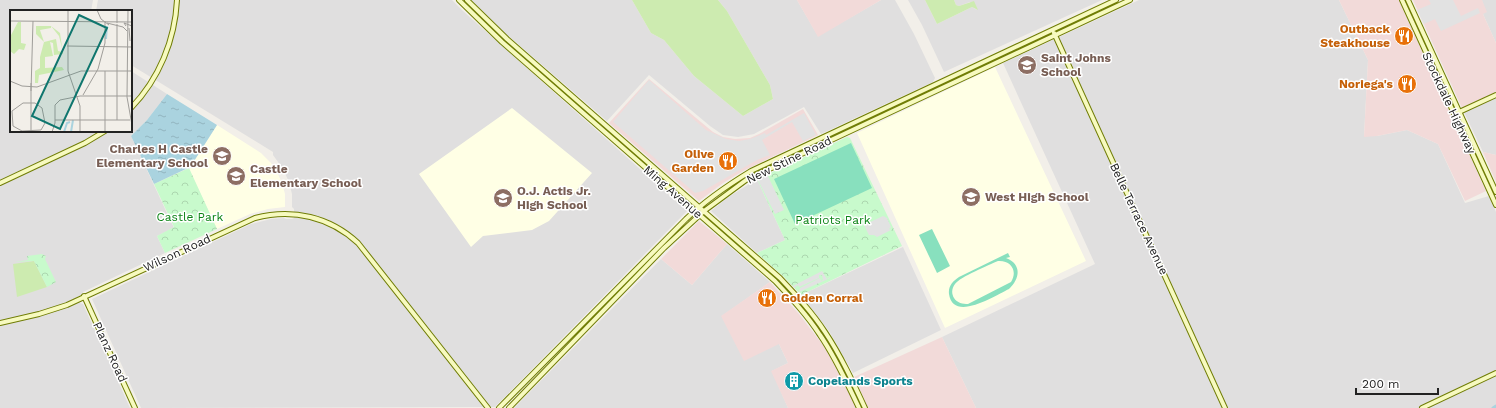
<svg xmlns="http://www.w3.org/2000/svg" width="1496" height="408" font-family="'Work Sans',sans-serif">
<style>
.residential{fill:#e0dfdf}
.commercial{fill:#f2dad9}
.education{fill:#ffffe5}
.grass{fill:#cdebb0}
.park{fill:url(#park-crowns)}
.pitch{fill:#88e0be;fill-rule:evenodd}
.parking{fill:#e2e2e2}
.water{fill:url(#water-ripples)}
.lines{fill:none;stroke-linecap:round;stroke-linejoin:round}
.canal{stroke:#aad3df;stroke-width:3}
.secondary-casing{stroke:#707d05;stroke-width:6}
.secondary{stroke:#f7fabf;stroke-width:4}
.labels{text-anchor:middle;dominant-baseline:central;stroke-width:3;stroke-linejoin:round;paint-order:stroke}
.food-label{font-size:12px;font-weight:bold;fill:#c56008;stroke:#fff;text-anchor:end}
.education-label{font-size:12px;font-weight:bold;fill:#785e54;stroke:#fff;text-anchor:start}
.street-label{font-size:12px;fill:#222;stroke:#fff}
.park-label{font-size:12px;fill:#0c8416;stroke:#fff}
.culture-label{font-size:12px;font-weight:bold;fill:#0d838f;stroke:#fff;text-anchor:start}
.inset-river{fill:none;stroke:#aad3df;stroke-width:2}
.inset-road{fill:none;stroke:#9f9d99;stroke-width:1}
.view{fill:#0f766e;fill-opacity:0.15;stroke:#0f766e;stroke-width:2}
.inset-edge{fill:none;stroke:#222;stroke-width:2}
</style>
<defs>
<pattern id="park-crowns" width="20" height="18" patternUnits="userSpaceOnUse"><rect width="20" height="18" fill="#c8facc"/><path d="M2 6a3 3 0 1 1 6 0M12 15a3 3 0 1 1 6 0" fill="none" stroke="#acd6af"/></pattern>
<pattern id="water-ripples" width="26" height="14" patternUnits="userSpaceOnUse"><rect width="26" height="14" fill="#aad3df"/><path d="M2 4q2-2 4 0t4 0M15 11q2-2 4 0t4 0" fill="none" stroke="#92b5bf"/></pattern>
</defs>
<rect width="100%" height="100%" fill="#f2efe9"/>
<!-- residential -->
<path class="residential" d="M 0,0 L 93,0 L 91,11 L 11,11 L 11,131 L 131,131 L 131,71 L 167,94 L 147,120 L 131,136 L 174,228 L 157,236 L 165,253 L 83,292 L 80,303 L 83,304 L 130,408 L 0,408 Z
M 98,0 L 452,0 L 463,11 L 687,211 L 495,407 L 141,408 L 92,299 L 251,224 L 271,219 L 284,218 L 286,219 L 292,219 L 294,218 L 294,209 L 292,207 L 292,194 L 289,182 L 283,169 L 273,155 L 273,152 L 131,65 L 131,11 L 96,11 Z
M 471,0 L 632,0 L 651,33 L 664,40 L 694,76 L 743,116 L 773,99 L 770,85 L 727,11 L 718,0 L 797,0 L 818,36 L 881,0 L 895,0 L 914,34 L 935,78 L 933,82 L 821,134 L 804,107 L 754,134 L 738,137 L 723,135 L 710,126 L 649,75 L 607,121 L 505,33 Z
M 908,0 L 925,0 L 937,24 L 972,7 L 977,10 L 970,2 L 959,6 L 956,5 L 954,0 L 1102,0 L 944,72 L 922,25 Z
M 1139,0 L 1339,0 L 1368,60 L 1364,136 L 1377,136 L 1407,130 L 1438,144 L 1465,203 L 1489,196 L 1496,212 L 1496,408 L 976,408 L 942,337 L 1095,264 L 1003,63 Z
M 1482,0 L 1496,0 L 1496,43 L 1483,14 Z
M 1496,92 L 1496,155 L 1483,152 L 1462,108 Z
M 757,179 L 785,240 L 757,253 L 711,211 L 727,198 Z
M 727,244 L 770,282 L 722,316 L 779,344 L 788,363 L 772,371 L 788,408 L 514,408 L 661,259 L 692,285 Z
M 903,247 L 941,330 L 853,373 L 829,331 L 801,295 Z"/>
<!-- commercial -->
<path class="commercial" d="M 797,0 L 881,0 L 818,37 Z
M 1339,0 L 1399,0 L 1486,191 L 1465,201 L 1438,144 L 1407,130 L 1377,136 L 1364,137 L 1368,60 Z
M 1413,0 L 1482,0 L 1487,12 L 1483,14 L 1496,43 L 1496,92 L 1462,108 Z
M 649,79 L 713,132 L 723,137 L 735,139 L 750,138 L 759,134 L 803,109 L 818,135 L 745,170 L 723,183 L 699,201 L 609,123 Z
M 1483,152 L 1496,155 L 1496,182 Z
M 699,221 L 727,244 L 692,285 L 661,259 Z
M 770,282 L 799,314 L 829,353 L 842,377 L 856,408 L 788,408 L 771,371 L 788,363 L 779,344 L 744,361 L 721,316 Z
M 942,337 L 976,408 L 868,408 L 854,377 Z"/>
<!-- education -->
<path class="education" d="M 995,67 L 1086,261 L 945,328 L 857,133 Z
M 512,108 L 592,173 L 549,221 L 532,230 L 483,236 L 471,247 L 419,174 Z
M 217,125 L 261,153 L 271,163 L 277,172 L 282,183 L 285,194 L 285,207 L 268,209 L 250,214 L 217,229 L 189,169 Z"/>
<!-- grass -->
<path class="grass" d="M 632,0 L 718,0 L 727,11 L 770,85 L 773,99 L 743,116 L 694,76 L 664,40 L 651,33 Z
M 925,0 L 954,0 L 956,5 L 959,6 L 974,1 L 978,10 L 972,7 L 937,24 Z
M 34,261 L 47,287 L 17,297 L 13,264 Z"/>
<!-- park -->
<path class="park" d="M 847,137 L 850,138 L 902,246 L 801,295 L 783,276 L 757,253 L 785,240 L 757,179 Z
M 189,168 L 217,229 L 165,253 L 157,236 L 174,227 L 154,184 Z
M 42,254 L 46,256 L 45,259 L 56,282 L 47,287 L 34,261 L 15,262 L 28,260 L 27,256 Z"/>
<!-- pitch -->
<path class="pitch" d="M 851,143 L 872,188 L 795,224 L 774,179 Z
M 932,229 L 950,266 L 937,273 L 919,235 Z
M 1008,253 L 1010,257 L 1006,258 C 1022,264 1020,279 1009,289 C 996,295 953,323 949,294 C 948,286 953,281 959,277 ZM 998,261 C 1011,260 1018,271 1011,282 L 968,304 C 963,304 957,303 954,298 C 951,293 952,288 955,284 C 960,277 989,265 998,261 Z"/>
<!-- parking -->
<path class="parking" d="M 1429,0 L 1453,0 L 1461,16 L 1478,8 L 1480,13 L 1441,31 L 1435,19 L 1424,24 L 1417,10 L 1431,4 Z
M 649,80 L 706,130 L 726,139 L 739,141 L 750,139 L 765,133 L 766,135 L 804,113 L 816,135 L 803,141 L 792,122 L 762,140 L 770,155 L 757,160 L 703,191 L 695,193 L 613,122 Z
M 767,174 L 784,210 L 775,214 L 758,180 L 760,177 L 761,178 L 765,176 L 765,175 Z
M 883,216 L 887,218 L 891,227 L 889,229 L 891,230 L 877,237 L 874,235 L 869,235 L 864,225 Z
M 822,271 L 827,279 L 830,277 L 830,278 L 799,292 L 800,288 L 820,278 L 821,281 L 823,280 L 822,275 L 819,275 L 819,278 L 799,287 L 798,285 L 794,288 L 793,286 Z"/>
<!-- water -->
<path class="water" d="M 167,94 L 217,125 L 189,169 L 188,168 L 154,184 L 131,136 L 147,120 Z"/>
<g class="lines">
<!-- canal -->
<path class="canal" d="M 1493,408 L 1496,406"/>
<!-- secondary casing -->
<g class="secondary-casing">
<path id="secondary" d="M 459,0 L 502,42 L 775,281 C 791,298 807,315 820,335 C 836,358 847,383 859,408
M 467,0 L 507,39 L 780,278 C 796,295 812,312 825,332 C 841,356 853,382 865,408
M 1402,0 L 1496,205
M 1408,0 L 1496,192
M 1054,33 L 1225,408
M 131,108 C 159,79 175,40 177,0
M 1457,113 L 1496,95
M 0,183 L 85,143 L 105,131
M 84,296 L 135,408
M 0,323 L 39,314 L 67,305 L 255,218 C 293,208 330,217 358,243 L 488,408
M 499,408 L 686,219 C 706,200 728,185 751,171 L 1116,0
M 509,408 L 664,248 L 704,211 L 746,180 L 1130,0
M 1422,408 L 1496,373"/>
</g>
<!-- secondary -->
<use href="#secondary" class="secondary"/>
</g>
<!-- icons -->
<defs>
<g id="restaurant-disc" transform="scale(1)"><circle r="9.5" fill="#e8710a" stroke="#fff"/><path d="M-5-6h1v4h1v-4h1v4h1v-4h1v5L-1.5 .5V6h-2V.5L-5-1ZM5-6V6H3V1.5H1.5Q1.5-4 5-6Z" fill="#fff"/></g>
<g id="school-disc" transform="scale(1)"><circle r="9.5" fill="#8d6e63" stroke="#fff"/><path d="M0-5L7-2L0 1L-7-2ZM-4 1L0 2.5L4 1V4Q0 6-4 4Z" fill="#fff"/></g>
<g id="building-disc" transform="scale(1)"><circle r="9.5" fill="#0f9aa8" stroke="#fff"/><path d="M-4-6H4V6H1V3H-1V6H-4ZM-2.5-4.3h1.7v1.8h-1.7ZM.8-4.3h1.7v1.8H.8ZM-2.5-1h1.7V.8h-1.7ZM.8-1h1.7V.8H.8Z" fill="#fff"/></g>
</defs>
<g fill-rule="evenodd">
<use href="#restaurant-disc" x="1404" y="36"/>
<use href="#school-disc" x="1027" y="65"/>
<use href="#restaurant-disc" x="1407" y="84"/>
<use href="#school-disc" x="222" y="156"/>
<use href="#restaurant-disc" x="728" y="161"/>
<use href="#school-disc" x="236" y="176"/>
<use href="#school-disc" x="971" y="197"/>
<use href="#school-disc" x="503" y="198"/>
<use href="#restaurant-disc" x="767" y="298"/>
<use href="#building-disc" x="794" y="381"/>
</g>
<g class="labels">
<!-- food labels -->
<g class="food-label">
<text x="1390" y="29">Outback<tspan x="1390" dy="14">Steakhouse</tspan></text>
<text x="1393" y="84">Noriega's</text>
<text x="714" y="154">Olive<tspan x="714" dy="14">Garden</tspan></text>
<text x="781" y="298" text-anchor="start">Golden Corral</text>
</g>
<!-- education labels -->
<g class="education-label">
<text x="1041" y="58">Saint Johns<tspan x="1041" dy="14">School</tspan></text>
<text x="208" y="149" text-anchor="end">Charles H Castle<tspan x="208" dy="14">Elementary School</tspan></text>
<text x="250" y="169">Castle<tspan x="250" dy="14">Elementary School</tspan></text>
<text x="517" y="191">O.J. Actis Jr.<tspan x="517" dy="14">High School</tspan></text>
<text x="985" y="197">West High School</text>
</g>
<!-- street labels -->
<g class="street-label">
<text transform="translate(1449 103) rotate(65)">Stockdale Highway</text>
<text transform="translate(789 160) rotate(-26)">New Stine Road</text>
<text transform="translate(673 192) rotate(41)">Ming Avenue</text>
<text transform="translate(1139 219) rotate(65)">Belle Terrace Avenue</text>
<text transform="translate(177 253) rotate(-25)">Wilson Road</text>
<text transform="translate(110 352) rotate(65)">Planz Road</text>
</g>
<!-- park labels -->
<g class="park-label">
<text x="190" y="217">Castle Park</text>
<text x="833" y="220">Patriots Park</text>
</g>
<!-- culture labels -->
<g class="culture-label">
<text x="808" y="381">Copelands Sports</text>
</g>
</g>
<!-- overview -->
<g transform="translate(10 10)">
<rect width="122" height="122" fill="#f2efe9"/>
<path d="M 8,12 L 11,12 L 11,33 L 16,34 L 14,40 L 9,39 L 4,44 L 0,41 L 0,27 ZM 26,16 L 41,16 L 41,18 L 30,20 L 34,32 L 46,29 L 48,41 L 53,42 L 49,26 L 41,16 L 50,23 L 53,44 L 44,45 L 43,33 L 40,32 L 43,46 L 35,47 L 35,58 L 52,57 L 54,60 L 29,65 L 28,73 L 25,73 L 25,61 L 30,58 L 30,47 L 34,32 L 26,24 Z" fill="#cdebb0"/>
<path class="inset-river" d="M 96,29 L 97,16M 54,122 L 57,113 L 60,112M 61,122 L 63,110"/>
<path class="inset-road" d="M 58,0 L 58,61 L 70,96 L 70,122M 87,0 L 91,9 L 99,15M 107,0 L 107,13M 118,0 L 117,87 L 122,115M 0,11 L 122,12M 97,13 L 113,17 L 117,21M 107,14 L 107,110M 116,16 L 114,13 L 122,16M 119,18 L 120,31M 57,36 L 122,37M 0,71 L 12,76 L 27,77 L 71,61 L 122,61M 21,73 L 21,81 L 23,11M 21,81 L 21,121M 73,85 L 88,59 L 95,33 L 95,11M 13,93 L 25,93 L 32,98 L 35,113 L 31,120 L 12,121 L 3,116 L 2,101 ZM 45,110 L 120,110M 42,122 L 45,113 L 45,95 L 50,90 L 70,86 L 122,86M 95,122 L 95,61"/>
<path class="view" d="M 69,5 L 97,18 L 50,119 L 22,106 Z"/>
<rect width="122" height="122" class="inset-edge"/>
</g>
<!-- scale -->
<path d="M1356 388v6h82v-6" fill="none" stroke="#222222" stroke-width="2"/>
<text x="1362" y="388" font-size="12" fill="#222222" stroke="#ffffff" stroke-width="3" paint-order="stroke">200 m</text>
</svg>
